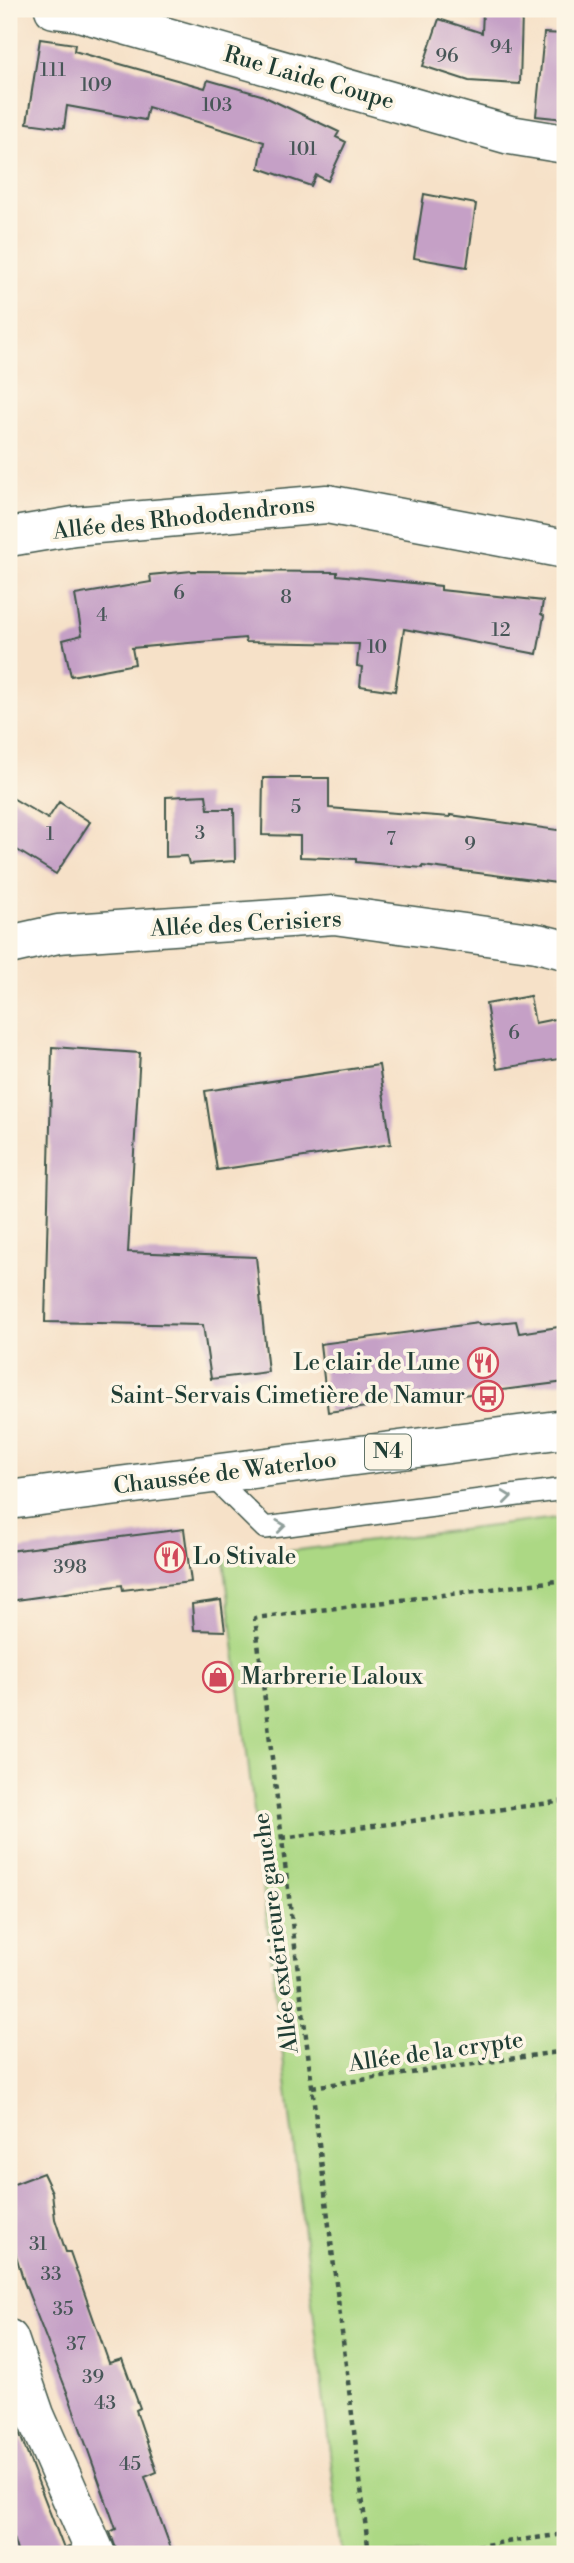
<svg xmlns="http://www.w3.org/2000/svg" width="574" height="2563" font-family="'Libre Bodoni',serif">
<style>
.green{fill:#acd884;stroke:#668a5c;stroke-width:2}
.building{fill:#c5a0c6}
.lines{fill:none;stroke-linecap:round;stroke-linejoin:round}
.lane-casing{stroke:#3f564a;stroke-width:24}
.street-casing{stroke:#3f564a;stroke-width:41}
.primary-casing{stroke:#3f564a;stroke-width:41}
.path{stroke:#3f564a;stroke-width:4.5;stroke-dasharray:5 5;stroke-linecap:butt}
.lane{stroke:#fff;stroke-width:21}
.street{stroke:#fff;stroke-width:38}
.primary{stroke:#fff;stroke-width:38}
.oneway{stroke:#8f9e9a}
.labels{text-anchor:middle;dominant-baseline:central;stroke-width:7;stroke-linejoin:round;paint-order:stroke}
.number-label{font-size:19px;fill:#485658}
.shield{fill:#fcf5e5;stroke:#617469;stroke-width:2}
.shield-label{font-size:21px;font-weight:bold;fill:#1f3d34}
.street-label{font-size:23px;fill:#1f3d34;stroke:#fcf5e5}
.poi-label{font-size:23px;fill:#1f3d34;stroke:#fcf5e5;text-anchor:end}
</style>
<rect width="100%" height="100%" fill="#fcf5e5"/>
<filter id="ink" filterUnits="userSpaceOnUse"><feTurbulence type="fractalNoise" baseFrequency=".0143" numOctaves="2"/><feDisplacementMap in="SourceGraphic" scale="14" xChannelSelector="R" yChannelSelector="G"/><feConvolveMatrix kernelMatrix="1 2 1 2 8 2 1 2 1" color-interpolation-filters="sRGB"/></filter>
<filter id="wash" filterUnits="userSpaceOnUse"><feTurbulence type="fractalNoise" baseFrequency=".00686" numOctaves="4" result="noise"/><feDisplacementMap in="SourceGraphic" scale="28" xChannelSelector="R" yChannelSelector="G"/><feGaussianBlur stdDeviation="1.57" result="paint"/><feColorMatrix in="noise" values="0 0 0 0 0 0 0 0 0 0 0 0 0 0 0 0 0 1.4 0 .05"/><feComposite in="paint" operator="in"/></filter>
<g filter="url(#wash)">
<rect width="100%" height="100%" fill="#f6e1c8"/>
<!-- green -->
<path class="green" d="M 565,1517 L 565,2554 L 342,2554 L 224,1559 Z"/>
<g id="blocks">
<!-- building -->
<path class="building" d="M 483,11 L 522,13 L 520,84 L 469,81 L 423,66 L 439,19 L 482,33 Z
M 544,33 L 565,34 L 565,119 L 536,116 Z
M 40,39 L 75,44 L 74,51 L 205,88 L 208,80 L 261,95 L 339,132 L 336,137 L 346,142 L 328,181 L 316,175 L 311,186 L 259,168 L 264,142 L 148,107 L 145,120 L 67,106 L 64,128 L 27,123 Z
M 424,194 L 476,204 L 467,267 L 414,258 Z
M 192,571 L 337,572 L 337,575 L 441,586 L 441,590 L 543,601 L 541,614 L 544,616 L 537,654 L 404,629 L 395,691 L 360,686 L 362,667 L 357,666 L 359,644 L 246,642 L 245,638 L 132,648 L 135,664 L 71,676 L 63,640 L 82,635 L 75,595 L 151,582 L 150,575 Z
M 263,778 L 329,778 L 329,808 L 450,817 L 450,815 L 565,831 L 565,884 L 422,866 L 422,868 L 356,862 L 356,859 L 300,857 L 300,836 L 262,835 Z
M 206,795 L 208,809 L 234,809 L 235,861 L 189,864 L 187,856 L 166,857 L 166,797 Z
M 9,796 L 48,819 L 59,802 L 90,822 L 56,874 L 9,845 Z
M 530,996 L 535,1023 L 565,1017 L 565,1058 L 497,1069 L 486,1004 Z
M 52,1047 L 140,1053 L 128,1252 L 256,1257 L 268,1372 L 211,1379 L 203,1325 L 45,1322 Z
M 379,1065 L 391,1144 L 217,1170 L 205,1091 Z
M 516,1321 L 519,1333 L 565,1326 L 565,1382 L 328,1412 L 320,1344 L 478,1323 L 479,1325 Z
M 184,1529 L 191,1582 L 123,1590 L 122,1585 L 9,1601 L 9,1551 Z
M 221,1600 L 225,1631 L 194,1630 L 192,1604 Z
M 43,2173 L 52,2192 L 55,2219 L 66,2252 L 70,2252 L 109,2363 L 122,2359 L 140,2408 L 136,2410 L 157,2472 L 145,2477 L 173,2554 L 118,2554 L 110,2532 L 116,2529 L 69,2397 L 24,2282 L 9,2232 L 9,2186 Z
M 10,2409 L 64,2549 L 69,2547 L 72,2554 L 18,2554 L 9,2525 Z"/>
</g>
</g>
<g filter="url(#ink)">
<use href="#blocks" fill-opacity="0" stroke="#3f564a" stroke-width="2"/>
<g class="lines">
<!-- lane casing -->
<g class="lane-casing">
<path id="lane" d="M 210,1474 L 265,1528 L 565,1489"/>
</g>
<!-- street casing -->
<g class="street-casing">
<path id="street" d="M 54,9 L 79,12 L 510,135 L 565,144
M 9,537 L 74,526 L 327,504 L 565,549
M 9,945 L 58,934 L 334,915 L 537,943 L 565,950
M 9,2339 L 35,2415 L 96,2554"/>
</g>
<!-- primary casing -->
<g class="primary-casing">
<path id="primary" d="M 9,1500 L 565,1429"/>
</g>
<!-- path -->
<path class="path" d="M 282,1838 L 565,1801
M 312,2087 L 565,2051
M 369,2554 L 255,1618 L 565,1580
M 417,2554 L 565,2534"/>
<!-- lane -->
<use href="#lane" class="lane"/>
<!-- street -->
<use href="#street" class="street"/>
<!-- primary -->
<use href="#primary" class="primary"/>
</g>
<!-- one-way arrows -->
<defs><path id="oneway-chevron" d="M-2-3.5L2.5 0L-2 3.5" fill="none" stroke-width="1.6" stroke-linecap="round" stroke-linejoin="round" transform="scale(1.75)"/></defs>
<g class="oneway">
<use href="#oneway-chevron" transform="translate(507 1497) rotate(-7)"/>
<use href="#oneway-chevron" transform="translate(281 1526) rotate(-7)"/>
</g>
</g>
<!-- icons -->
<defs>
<g id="restaurant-ring" transform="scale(1.575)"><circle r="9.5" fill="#fcf5e5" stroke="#d1495b" stroke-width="1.5"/><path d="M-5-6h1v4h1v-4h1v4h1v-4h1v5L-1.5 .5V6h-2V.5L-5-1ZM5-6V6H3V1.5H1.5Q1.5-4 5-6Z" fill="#d1495b"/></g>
<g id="bus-ring" transform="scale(1.575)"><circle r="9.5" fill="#fcf5e5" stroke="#d1495b" stroke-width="1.5"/><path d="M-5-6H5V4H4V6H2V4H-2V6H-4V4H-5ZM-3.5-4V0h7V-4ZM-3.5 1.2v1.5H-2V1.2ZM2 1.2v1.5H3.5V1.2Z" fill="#d1495b"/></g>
<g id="shop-ring" transform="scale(1.575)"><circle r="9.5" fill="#fcf5e5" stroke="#d1495b" stroke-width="1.5"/><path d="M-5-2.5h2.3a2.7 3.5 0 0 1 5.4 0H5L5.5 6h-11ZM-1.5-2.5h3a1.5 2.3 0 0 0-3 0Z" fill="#d1495b"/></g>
</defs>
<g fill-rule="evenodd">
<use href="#restaurant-ring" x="483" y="1363"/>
<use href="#bus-ring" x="488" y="1396"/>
<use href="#restaurant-ring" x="170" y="1557"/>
<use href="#shop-ring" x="218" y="1677"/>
</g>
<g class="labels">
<!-- number labels -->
<g class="number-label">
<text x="501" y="47">94</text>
<text x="447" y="56">96</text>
<text x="53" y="70">111</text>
<text x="96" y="85">109</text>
<text x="217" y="105">103</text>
<text x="303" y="149">101</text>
<text x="179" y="593">6</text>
<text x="286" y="597">8</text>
<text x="102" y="615">4</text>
<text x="501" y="630">12</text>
<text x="377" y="647">10</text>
<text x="296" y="807">5</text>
<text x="200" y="833">3</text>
<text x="50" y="834">1</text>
<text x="391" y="839">7</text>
<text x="470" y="844">9</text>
<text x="514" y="1033">6</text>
<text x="70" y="1567">398</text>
<text x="38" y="2244">31</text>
<text x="51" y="2274">33</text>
<text x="63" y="2309">35</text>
<text x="76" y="2344">37</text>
<text x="93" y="2377">39</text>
<text x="105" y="2403">43</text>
<text x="130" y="2464">45</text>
</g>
<!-- shield labels -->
<rect class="shield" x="365" y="1434.5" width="46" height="35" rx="5"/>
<g class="shield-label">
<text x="388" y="1452">N4</text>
</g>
<!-- street labels -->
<g class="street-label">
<text transform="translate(309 78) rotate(16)">Rue Laide Coupe</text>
<text transform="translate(184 518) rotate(-6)">Allée des Rhododendrons</text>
<text transform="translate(246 924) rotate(-3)">Allée des Cerisiers</text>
<text transform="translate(225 1473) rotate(-7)">Chaussée de Waterloo</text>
<text transform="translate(276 1933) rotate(-97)">Allée extérieure gauche</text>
<text transform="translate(436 2052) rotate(-8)">Allée de la crypte</text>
</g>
<!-- poi labels -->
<g class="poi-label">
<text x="460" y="1363">Le clair de Lune</text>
<text x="465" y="1396">Saint-Servais Cimetière de Namur</text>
<text x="193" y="1557" text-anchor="start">Lo Stivale</text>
<text x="241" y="1677" text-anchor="start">Marbrerie Laloux</text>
</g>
</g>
<!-- margin -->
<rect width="574" height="2563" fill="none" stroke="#fcf5e5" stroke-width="35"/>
</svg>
